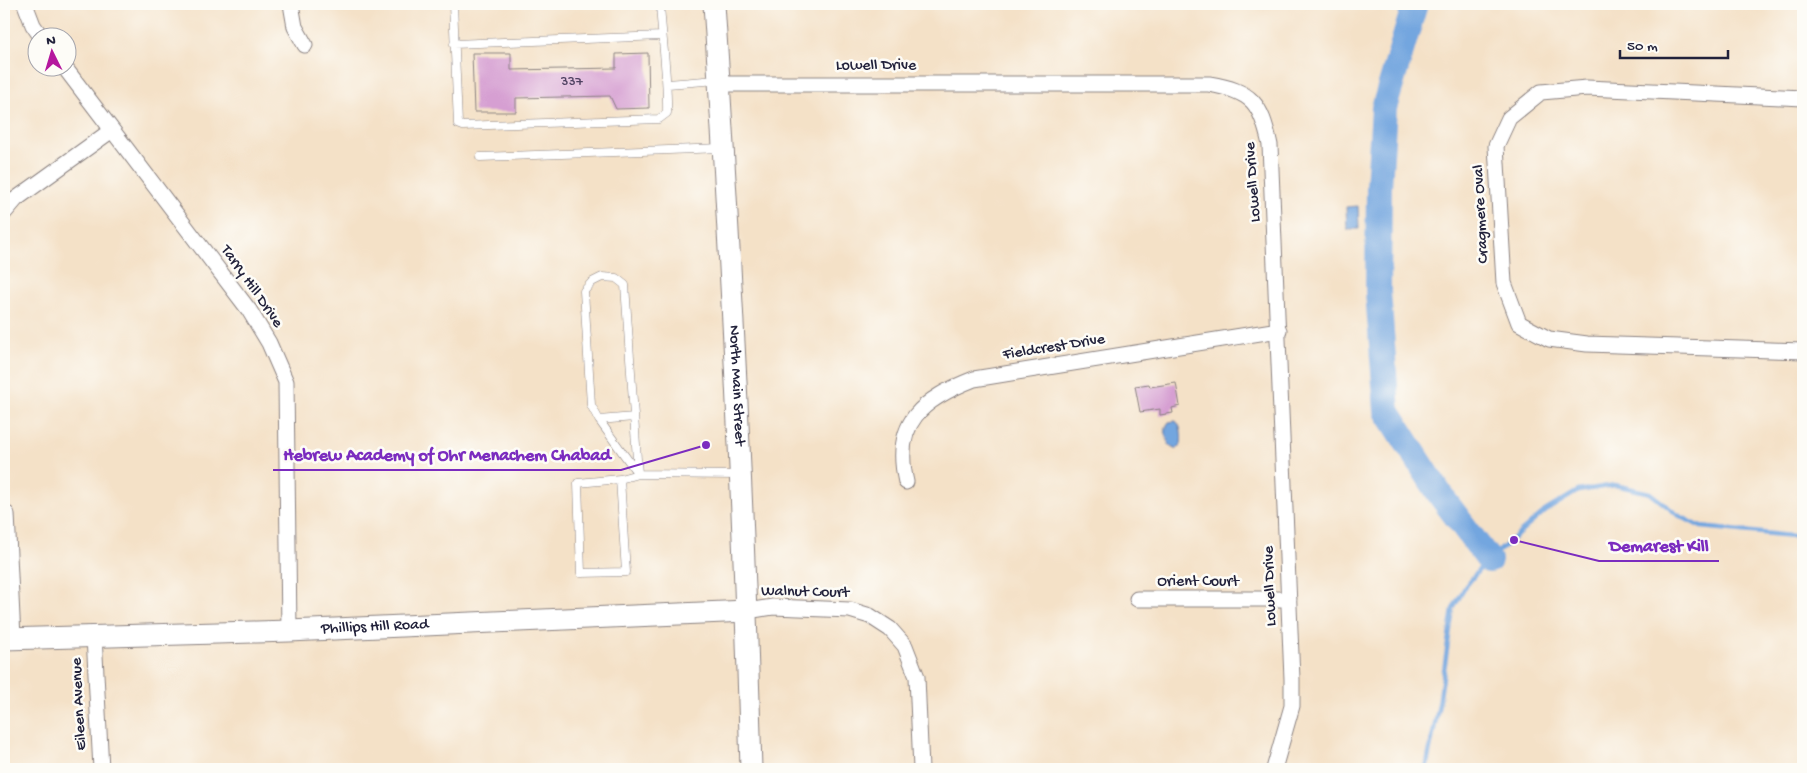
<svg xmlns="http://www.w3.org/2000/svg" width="1807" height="773" font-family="'Gochi Hand',sans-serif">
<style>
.water{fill:#73a6df;stroke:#4a648d}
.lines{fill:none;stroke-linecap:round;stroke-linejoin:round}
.stream{stroke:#73a6df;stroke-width:4.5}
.river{stroke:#73a6df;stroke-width:26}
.building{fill:#d69fd2}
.lane-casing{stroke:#8b8281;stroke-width:9}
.street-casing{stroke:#8b8281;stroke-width:17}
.secondary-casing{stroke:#8b8281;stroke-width:23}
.lane{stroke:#fff;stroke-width:8}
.street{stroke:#fff;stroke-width:15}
.secondary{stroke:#fff;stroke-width:21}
.labels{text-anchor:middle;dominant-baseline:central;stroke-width:5;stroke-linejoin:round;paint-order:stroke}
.number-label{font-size:14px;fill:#4f4161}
.street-label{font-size:16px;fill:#22223b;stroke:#fdfcf7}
.leader{fill:none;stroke:#7b2cbf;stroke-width:2}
.callout-dot{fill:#7b2cbf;stroke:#fdfcf7;stroke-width:2}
.callout-label{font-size:18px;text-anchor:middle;font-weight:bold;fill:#7b2cbf;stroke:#fdfcf7;stroke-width:5;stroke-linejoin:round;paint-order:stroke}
</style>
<rect width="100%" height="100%" fill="#fdfcf7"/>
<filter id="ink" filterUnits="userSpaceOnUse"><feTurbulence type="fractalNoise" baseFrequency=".02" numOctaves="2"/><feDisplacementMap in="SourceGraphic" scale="10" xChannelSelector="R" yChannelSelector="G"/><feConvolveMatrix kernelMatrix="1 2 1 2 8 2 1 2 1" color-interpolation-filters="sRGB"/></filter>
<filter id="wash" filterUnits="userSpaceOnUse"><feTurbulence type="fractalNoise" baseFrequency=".0096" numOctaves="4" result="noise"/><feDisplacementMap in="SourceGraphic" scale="20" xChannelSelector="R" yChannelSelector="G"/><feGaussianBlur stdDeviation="1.12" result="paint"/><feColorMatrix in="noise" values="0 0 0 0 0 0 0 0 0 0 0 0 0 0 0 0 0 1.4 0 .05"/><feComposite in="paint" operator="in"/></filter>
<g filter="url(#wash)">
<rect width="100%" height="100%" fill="#f4e1c7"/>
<!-- water -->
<path class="water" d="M 1358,206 L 1359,229 L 1347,229 L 1346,207 Z
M 1176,421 C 1182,427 1182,437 1181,445 L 1177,449 L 1170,446 C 1166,437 1163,429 1169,422 Z"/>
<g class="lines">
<!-- stream -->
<path class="stream" d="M 1426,769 L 1439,704 L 1453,609 L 1465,587 L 1483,565 L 1545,511 L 1578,491 L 1615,485 L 1650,493 L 1678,515 L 1701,527 L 1803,537"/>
<!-- river -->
<path class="river" d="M 1415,4 L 1384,108 L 1379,187 L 1378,292 L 1387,411 L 1441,496 L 1489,560"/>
</g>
<g id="blocks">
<!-- building -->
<path class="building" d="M 472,53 L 511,53 L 511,70 L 616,68 L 616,54 L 648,53 L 649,108 L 616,109 L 610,96 L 516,98 L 516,112 L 474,112 Z
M 1176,383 L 1180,406 L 1172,408 L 1173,413 L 1160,415 L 1160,409 L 1140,412 L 1135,386 L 1149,384 L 1150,387 Z"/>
</g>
</g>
<g filter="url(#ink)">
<use href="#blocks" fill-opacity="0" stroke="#8b8281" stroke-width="1"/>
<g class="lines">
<!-- lane casing -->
<g class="lane-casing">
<path id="lane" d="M 453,4 L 458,124 L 463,126 L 659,119 L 667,113 C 668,77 662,40 660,4
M 454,44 L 662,36
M 668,84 L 717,80
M 480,157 L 722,148
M 602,277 L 616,278 L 625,285 L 638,474 L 599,420 L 591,405 L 584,291 L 592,282 Z
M 599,420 L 634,417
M 620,479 L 578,483 L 581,573 L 626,572 L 620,479 L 638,474 L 739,475"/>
</g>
<!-- street casing -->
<g class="street-casing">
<path id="street" d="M 25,4 L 33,25 L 42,38
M 291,4 L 295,27 L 305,45
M 65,68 L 249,310 L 269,343 L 286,382 L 289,631
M 719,84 L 1209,84 C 1252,91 1261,103 1270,145 L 1292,679 L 1292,706 L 1274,769
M 1803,98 L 1587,88 L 1541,92 L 1509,118 L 1496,146 L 1504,283 L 1519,323 L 1549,339 L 1587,344 L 1803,351
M 4,213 L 16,199 L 112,130
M 906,482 C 892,422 923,399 974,379 L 1279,330
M 7,514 L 13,638
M 1137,599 L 1289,599
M 747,611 L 773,607 L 850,610 L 870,616 L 890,629 L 905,646 L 917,677 L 921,769
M 94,636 L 101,769"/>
</g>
<!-- secondary casing -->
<g class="secondary-casing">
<g id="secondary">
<path id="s1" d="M 714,4 C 731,259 744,514 751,769"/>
<path id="s2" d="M 4,639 L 289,631 L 747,611"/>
</g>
</g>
<!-- lane -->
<use href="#lane" class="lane"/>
<!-- street -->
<use href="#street" class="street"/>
<!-- secondary -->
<use href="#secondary" class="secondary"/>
</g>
</g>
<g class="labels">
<!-- number labels -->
<g class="number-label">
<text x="572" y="82">337</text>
</g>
<!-- street labels -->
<g class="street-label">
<text x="876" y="66">Lowell Drive</text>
<text transform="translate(1254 182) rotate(-94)">Lowell Drive</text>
<text transform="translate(1482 214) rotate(-93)">Cragmere Oval</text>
<text transform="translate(251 287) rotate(55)">Tarry Hill Drive</text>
<text transform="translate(1054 348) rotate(-9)">Fieldcrest Drive</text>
<text stroke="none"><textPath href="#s1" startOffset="382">North Main Street</textPath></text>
<text x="1198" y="582">Orient Court</text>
<text transform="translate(1271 586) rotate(-92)">Lowell Drive</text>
<text transform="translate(805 593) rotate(1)">Walnut Court</text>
<text stroke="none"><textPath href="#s2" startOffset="371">Phillips Hill Road</textPath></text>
<text transform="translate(80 704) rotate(-93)">Eileen Avenue</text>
</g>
</g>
<!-- callouts -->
<path class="leader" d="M706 445L621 470H273M1514 540L1599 561H1719"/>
<g class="callout-dot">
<circle cx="706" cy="445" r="5"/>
<circle cx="1514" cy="540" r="5"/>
</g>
<g class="callout-label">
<text x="447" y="460">Hebrew Academy of Ohr Menachem Chabad</text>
<text x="1659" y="551">Demarest Kill</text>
</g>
<!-- margin -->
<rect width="1807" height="773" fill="none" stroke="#fdfcf7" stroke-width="20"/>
<!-- north arrow -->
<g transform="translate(52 52) rotate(355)"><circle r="24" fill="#fdfcf7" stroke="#a5a5ac"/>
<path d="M0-4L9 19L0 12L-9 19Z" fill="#b5179e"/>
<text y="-8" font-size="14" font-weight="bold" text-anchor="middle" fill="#22223b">N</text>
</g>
<!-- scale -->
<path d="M1620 50v8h108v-8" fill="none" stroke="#22223b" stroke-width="2.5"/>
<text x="1627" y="50" font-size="15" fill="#22223b" stroke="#fdfcf7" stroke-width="4" paint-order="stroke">50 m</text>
</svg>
